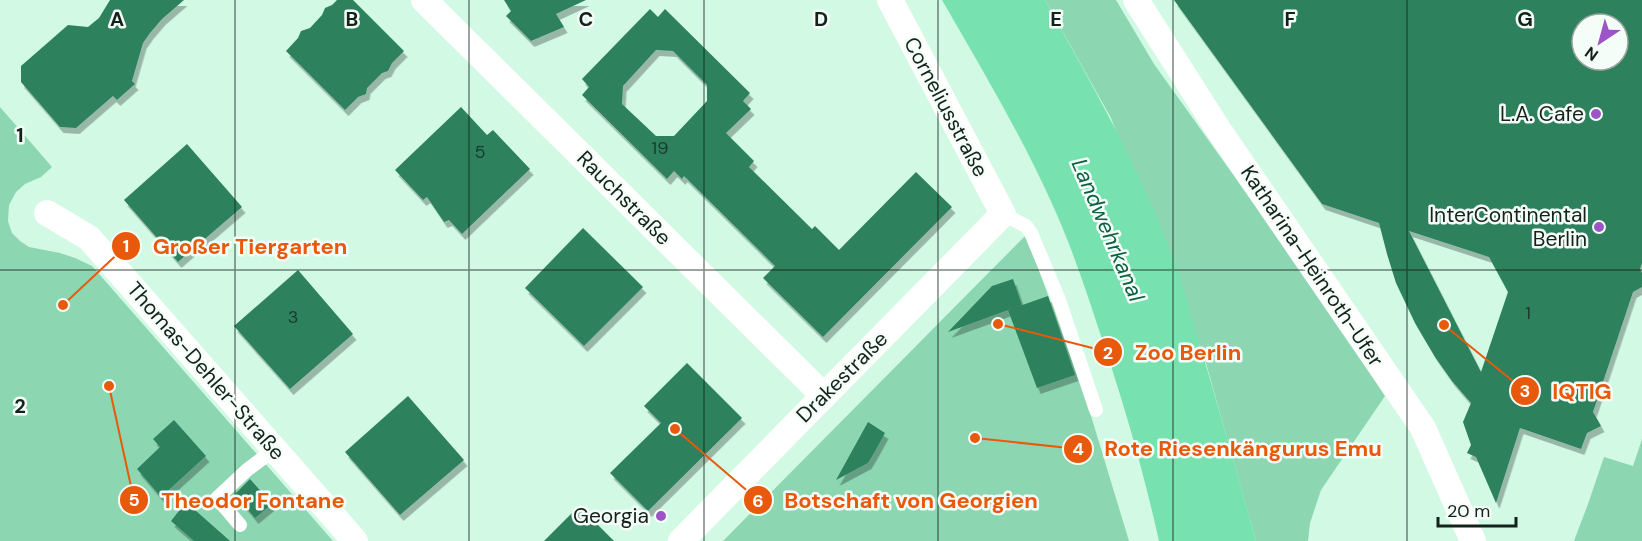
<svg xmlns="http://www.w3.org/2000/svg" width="1642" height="541" font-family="'DM Sans',sans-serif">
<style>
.green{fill:#8cd7b2}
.water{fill:#77e2b0}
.building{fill:#2d815d;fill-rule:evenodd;filter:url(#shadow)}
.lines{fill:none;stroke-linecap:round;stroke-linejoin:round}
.service{stroke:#fff;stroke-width:14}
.minor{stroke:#fff;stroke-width:26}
.grid{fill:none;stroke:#13221a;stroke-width:1.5;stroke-opacity:0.55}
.poi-dot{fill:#9d54c6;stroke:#f5fdf9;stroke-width:2}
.labels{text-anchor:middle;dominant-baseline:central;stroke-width:5;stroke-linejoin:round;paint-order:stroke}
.number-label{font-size:18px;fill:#1a3a2b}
.street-label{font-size:21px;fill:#13221a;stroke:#f5fdf9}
.poi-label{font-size:21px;fill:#13221a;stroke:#f5fdf9;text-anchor:end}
.water-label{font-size:22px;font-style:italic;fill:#0c6142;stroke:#f5fdf9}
.grid-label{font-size:20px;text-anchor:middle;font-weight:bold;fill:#13221a;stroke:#f5fdf9;stroke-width:5;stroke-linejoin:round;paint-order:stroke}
.leader{fill:none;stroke:#e8590c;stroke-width:2}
.callout-dot{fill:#e8590c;stroke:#f5fdf9;stroke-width:2}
.mark-label{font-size:18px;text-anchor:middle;font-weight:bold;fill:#fff}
.callout-label{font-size:22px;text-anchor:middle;font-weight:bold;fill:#e8590c;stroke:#f5fdf9;stroke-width:5;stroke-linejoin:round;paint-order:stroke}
</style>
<defs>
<filter id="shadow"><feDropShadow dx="3.5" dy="6" stdDeviation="0" flood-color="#0004"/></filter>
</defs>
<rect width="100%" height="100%" fill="#d1f9e3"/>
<!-- green -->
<path class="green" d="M 1045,0 L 1116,0 L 1154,64 L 1317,292 L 1385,396 L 1321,490 L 1310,523 L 1308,541 L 1256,541 L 1204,356 L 1111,118 Z
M 0,107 L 52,167 L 41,177 L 25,184 L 16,192 L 9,205 L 8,221 L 12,233 L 20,241 L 29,247 L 60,253 L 75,258 L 92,266 L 333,541 L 0,541 Z
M 1026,235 L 1085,396 L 1129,541 L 723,541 Z
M 1642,439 L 1642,541 L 1574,541 L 1588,504 L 1604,457 L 1633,466 Z"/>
<!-- water -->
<path class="water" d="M 942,0 L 1045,0 C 1092,85 1141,169 1174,261 C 1182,282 1188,305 1194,326 C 1216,397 1236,469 1256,541 L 1159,541 C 1143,469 1122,397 1098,327 C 1085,287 1071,246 1054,208 C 1022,136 981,68 942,0 Z"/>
<!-- building -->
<path class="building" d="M 110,0 L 184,0 L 162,19 L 150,33 L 143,43 L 132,81 L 135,84 L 117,100 L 113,96 L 76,128 L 60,127 L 21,82 L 21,66 L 68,25 L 88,27 L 99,18 Z
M 337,0 L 353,0 L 404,51 L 392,63 L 388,71 L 382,73 L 367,88 L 366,94 L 358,97 L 345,110 L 286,51 L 298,38 L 301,31 L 310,28 L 322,15 L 325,8 L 332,5 Z
M 504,0 L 586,0 L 556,14 L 564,27 L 531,41 L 506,16 L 511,11 Z
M 1174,0 L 1642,0 L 1642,263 L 1640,269 L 1642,273 L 1642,287 L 1633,292 L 1593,412 L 1601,426 L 1587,433 L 1581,449 L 1520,428 L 1496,503 L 1476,457 L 1467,453 L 1471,445 L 1463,422 L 1471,403 L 1452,381 L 1435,357 L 1415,323 L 1396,283 L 1387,254 L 1379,223 L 1322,204 ZM 1582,24 L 1618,24 L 1618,60 L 1582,60 ZM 1409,231 L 1489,257 L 1508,292 L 1481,372 Z
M 650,9 L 658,17 L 665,9 L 750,93 L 743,101 L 751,109 L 726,133 L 754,161 L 749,167 L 812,229 L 815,226 L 839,250 L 916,172 L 952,207 L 823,337 L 763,278 L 775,266 L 684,176 L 682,179 L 674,171 L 667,179 L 582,95 L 589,87 L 582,79 ZM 656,50 L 673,51 L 707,85 L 707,101 L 674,136 L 656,136 L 622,104 L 623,86 Z
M 461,107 L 487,135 L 493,130 L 530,169 L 462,234 L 449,220 L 444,222 L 427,197 L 423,200 L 395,170 Z
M 187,144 L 242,207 L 178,262 L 124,200 Z
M 583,228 L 643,287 L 584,346 L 525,288 Z
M 298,270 L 353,334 L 290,389 L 234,326 Z
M 1013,279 L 1022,305 L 948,332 L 992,286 Z
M 1048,296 L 1075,375 L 1037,388 L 1008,310 Z
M 687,363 L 742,418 L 648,511 L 610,473 L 661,423 L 644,406 Z
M 408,396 L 464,460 L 400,515 L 345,452 Z
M 174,420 L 206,456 L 161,497 L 137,469 L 160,447 L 153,439 Z
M 868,422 L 885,433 L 874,453 L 868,463 L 836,480 Z
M 250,479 L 272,504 L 255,518 L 235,494 Z
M 186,502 L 230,541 L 194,541 L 171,521 Z
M 579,506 L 614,541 L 544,541 Z"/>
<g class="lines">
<!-- service -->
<path class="service" d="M 1003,214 L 1026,226 L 1031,233 L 1059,300 L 1096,410
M 240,525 L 217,498 L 247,470 L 275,449"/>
<!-- minor -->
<path class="minor" d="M 424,0 L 824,396
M 1136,0 L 1218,129 L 1423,428 L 1473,541
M 47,213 L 89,238 L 355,541
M 681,541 L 1003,214 L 890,0"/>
</g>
<!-- grid -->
<path class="grid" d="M 235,0 L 235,541M 469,0 L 469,541M 704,0 L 704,541M 938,0 L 938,541M 1173,0 L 1173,541M 1407,0 L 1407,541M 0,270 L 1642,270"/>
<!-- markers -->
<g class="poi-dot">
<circle cx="1596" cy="114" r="6"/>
<circle cx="1599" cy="227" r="6"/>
<circle cx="661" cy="516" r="6"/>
</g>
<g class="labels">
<!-- number labels -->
<g class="number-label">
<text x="660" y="148">19</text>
<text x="480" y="152">5</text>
<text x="1528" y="313">1</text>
<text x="293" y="317">3</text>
</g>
<!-- street labels -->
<g class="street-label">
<text transform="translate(946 107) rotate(62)">Corneliusstraße</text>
<text transform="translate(624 198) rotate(45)">Rauchstraße</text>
<text transform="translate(1312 266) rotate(56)">Katharina-Heinroth-Ufer</text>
<text transform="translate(206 371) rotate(49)">Thomas-Dehler-Straße</text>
<text transform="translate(842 377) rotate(-45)">Drakestraße</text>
</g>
<!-- poi labels -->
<g class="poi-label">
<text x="1584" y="114">L.A. Cafe</text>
<text x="1587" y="215">InterContinental<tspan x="1587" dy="24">Berlin</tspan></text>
<text x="649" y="516">Georgia</text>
</g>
<!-- water labels -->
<g class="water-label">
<text transform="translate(1108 230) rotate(67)">Landwehrkanal</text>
</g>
</g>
<g class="grid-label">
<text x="117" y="26">A</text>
<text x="352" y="26">B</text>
<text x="586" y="26">C</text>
<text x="821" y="26">D</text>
<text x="1056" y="26">E</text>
<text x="1290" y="26">F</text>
<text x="1525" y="26">G</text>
<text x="20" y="142">1</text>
<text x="20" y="413">2</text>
</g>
<!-- callouts -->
<path class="leader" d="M63 305L126 246M998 324L1108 352M1444 325L1525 391M975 438L1078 449M109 386L134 500M675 429L758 500"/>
<g class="callout-dot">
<circle cx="63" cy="305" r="6"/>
<circle cx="998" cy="324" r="6"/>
<circle cx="1444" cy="325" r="6"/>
<circle cx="975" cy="438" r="6"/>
<circle cx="109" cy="386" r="6"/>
<circle cx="675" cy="429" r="6"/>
<circle cx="126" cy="246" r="15"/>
<circle cx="1108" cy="352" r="15"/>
<circle cx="1525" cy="391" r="15"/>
<circle cx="1078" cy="449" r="15"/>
<circle cx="134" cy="500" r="15"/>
<circle cx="758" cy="500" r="15"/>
</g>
<g class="mark-label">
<text x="126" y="252">1</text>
<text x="1108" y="359">2</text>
<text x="1525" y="397">3</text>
<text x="1078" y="455">4</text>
<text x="134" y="506">5</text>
<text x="758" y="507">6</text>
</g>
<g class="callout-label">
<text x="250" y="254">Großer Tiergarten</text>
<text x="1188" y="360">Zoo Berlin</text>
<text x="1582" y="399">IQTIG</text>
<text x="1243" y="456">Rote Riesenkängurus Emu</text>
<text x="253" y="508">Theodor Fontane</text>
<text x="911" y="508">Botschaft von Georgien</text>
</g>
<!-- north arrow -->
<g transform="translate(1600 42) rotate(216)"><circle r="28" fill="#f5fdf9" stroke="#9ba5a0" stroke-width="1.5"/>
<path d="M0-4.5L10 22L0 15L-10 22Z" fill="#9d54c6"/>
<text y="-9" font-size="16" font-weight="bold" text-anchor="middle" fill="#13221a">N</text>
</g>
<!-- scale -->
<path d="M1438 517v9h78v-9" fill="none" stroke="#13221a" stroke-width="3"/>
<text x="1447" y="517" font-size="18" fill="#13221a" stroke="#f5fdf9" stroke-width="4.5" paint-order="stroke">20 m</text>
</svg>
